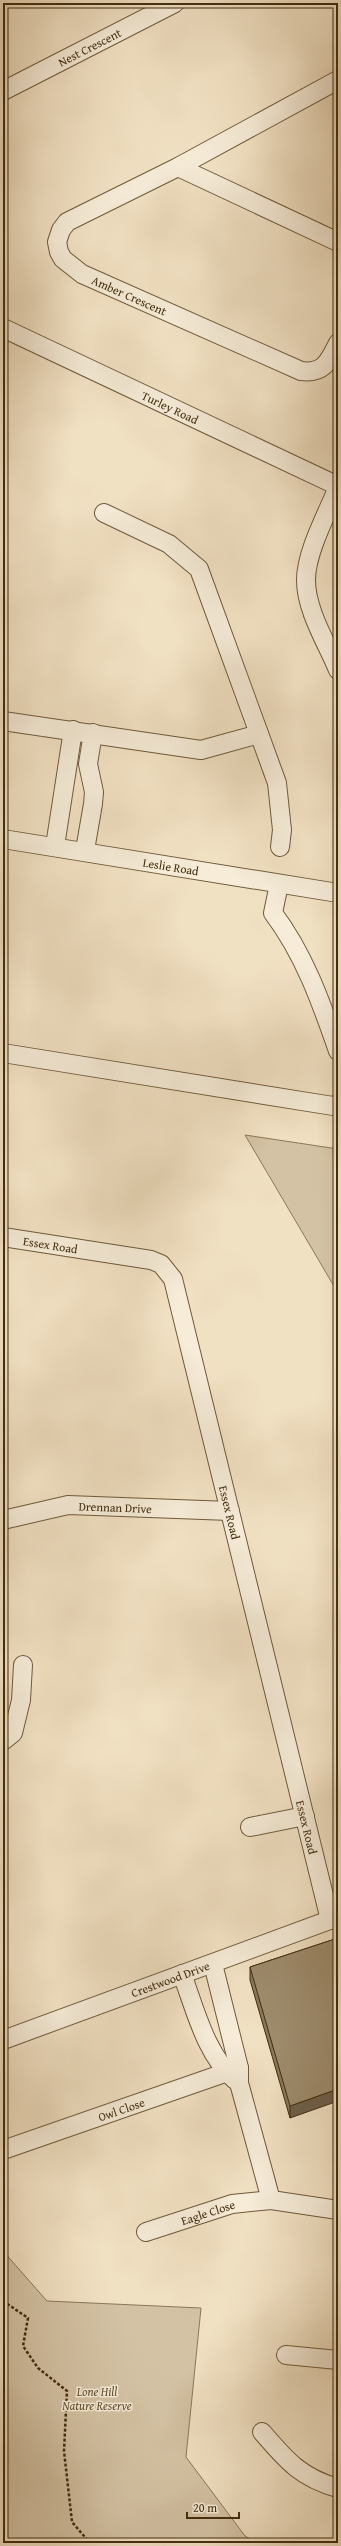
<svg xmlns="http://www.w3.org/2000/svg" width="341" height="2546" font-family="'Gentium Book Plus',serif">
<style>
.green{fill:#d3c2a4;stroke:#8a7859}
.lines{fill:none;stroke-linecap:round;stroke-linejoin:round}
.minor-casing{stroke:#6e5a3b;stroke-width:20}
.path{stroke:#422d0e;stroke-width:2.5;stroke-dasharray:3 2;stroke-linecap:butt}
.minor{stroke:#f6ecd8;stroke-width:18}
.wall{fill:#87785d;stroke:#422d0e}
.shaded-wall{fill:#6e614c;stroke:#422d0e}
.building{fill:#9d8b6c;stroke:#422d0e}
.labels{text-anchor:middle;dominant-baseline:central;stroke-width:3;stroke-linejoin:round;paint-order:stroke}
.street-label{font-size:12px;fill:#422d0e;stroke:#f6ecd8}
.park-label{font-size:12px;font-style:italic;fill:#5f4b2c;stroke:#f6ecd8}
</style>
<rect width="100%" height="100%" fill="#f1e1c3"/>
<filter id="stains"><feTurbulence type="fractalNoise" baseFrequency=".005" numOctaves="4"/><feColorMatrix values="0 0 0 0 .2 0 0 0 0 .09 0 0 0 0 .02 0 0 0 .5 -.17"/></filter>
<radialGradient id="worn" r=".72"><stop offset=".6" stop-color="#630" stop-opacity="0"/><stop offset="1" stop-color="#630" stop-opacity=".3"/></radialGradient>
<!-- green -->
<path class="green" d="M 245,1135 L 338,1149 L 338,1293 Z
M 3,2251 L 47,2301 L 201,2308 L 186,2457 L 245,2536 L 257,2543 L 3,2543 Z"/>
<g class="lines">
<!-- minor casing -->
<g class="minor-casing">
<g id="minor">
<path id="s1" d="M 338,80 L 178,167 L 67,222 L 61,230 L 57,242 L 59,252 L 63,259 L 82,274 L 301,371 C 324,374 329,361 338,343"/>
<path id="s2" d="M 3,91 L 175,3"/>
<path d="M 178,167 L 338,242"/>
<path id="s3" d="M 3,328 L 338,486"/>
<path d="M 338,487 C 327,514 306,552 306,580 C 306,611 327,643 338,670"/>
<path d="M 104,513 L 169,544 L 199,569 L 277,783 L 282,830 L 280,847"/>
<path d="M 3,721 L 201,750 L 259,734"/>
<path id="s4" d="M 3,839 L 338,893"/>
<path d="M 55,846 L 73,730"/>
<path d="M 85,850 L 93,804 L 94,792 L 88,764 L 93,733"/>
<path d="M 279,884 L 273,913 C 304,954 321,1002 338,1051"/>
<path d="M 3,1053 L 333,1106 L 338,1104"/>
<path id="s5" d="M 3,1237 L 151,1260 L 161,1264 L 173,1279 L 330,1920"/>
<path id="s6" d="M 3,1520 L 68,1505 L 230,1511"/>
<path d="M 3,1741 L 13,1733 L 21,1700 L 23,1665"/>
<path d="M 250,1827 L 305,1816"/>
<path d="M 213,1964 L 239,2068 L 239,2083 L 271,2200 L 338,2210"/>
<path d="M 182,1974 C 195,2009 206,2055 235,2080"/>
<path id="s7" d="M 3,2040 L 338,1917"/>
<path id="s8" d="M 3,2150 L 239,2068"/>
<path id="s9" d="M 146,2232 L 232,2204 L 271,2200"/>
<path d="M 286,2355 L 338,2360"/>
<path d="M 262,2432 C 286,2460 301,2478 338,2488"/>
</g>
</g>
<!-- path -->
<path class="path" d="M 3,2301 L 28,2318 L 23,2346 L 38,2368 L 67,2391 L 64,2451 L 72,2522 L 90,2543"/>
<!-- minor -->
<use href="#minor" class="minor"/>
</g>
<!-- wall -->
<path class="wall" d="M 338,1938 L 290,2118 L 250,1980 L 250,1967 Z"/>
<!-- shaded-wall -->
<path class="shaded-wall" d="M 338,2089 L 338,2101 L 290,2118 L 290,2106 Z"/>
<!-- building -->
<path class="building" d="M 338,1938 L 338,2089 L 290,2106 L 250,1967 Z"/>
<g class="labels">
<!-- street labels -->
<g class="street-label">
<text stroke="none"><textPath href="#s2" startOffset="97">Nest Crescent</textPath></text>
<text stroke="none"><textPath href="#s1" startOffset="423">Amber Crescent</textPath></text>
<text stroke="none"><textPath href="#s3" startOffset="185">Turley Road</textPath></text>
<text stroke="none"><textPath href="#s4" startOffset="170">Leslie Road</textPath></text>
<text stroke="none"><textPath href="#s5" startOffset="48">Essex Road</textPath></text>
<text stroke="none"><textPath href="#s6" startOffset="114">Drennan Drive</textPath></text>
<text stroke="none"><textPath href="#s5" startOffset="420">Essex Road</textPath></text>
<text stroke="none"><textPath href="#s5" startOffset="744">Essex Road</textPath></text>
<text stroke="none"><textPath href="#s7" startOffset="178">Crestwood Drive</textPath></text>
<text stroke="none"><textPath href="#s8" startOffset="125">Owl Close</textPath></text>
<text stroke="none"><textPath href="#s9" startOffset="65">Eagle Close</textPath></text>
</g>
<!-- park labels -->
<g class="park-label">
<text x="97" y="2391">Lone Hill<tspan x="97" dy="14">Nature Reserve</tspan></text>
</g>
</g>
<!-- margin -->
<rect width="341" height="2546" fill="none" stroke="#f1e1c3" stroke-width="16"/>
<rect x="4" y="4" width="333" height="2538" fill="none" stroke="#422d0e" stroke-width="2"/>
<rect x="8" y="8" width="325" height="2530" fill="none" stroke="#422d0e"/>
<!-- scale -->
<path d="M187 2512v6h52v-6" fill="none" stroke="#422d0e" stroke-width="2"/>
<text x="193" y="2512" font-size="12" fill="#422d0e" stroke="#f6ecd8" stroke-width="3" paint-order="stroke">20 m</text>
<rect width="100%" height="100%" filter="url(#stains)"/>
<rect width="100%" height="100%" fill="url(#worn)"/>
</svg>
